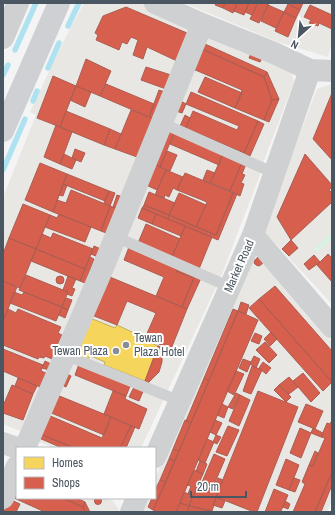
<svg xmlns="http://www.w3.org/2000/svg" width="335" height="515" font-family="'Archivo Narrow',sans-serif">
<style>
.commercial{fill:#e8e7e3}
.green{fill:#d9f2e3}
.homes{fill:#f6d55c;stroke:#c2af5e}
.shops{fill:#d6604d;stroke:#ac5d53}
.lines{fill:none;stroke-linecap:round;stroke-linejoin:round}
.stream{stroke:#aee2f0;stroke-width:5.5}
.lane{stroke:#ced0d2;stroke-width:11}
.street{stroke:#ced0d2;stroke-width:22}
.secondary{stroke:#ced0d4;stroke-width:22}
.poi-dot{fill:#868d94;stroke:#fff;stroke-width:1.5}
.labels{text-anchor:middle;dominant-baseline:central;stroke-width:4;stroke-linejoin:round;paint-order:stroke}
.street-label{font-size:12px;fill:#4a5661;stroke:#fff}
.poi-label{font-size:12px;fill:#4a5661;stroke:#fff;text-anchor:start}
</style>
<rect width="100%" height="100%" fill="#f4f4f4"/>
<!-- commercial -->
<path class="commercial" d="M 84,3 L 140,3 L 194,26 L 25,433 L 3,424 L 3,197 L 36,115 L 30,112 L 62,44 Z
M 184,3 L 332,3 L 332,42 L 328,57 L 278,42 Z
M 206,30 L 284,65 L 292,74 L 294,82 L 263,163 L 172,124 Z
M 332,84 L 332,304 L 263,230 L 317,89 Z
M 165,127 L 262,170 L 220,279 L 120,236 Z
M 119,241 L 218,283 L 141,448 L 54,448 L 33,439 Z
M 257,255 L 264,258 L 332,342 L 332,500 L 327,512 L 140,512 L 146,498 L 155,498 L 155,478 L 253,257 Z
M 17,475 L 17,498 L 105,498 L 113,501 L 118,508 L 119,512 L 3,512 L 3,509 Z"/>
<!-- green -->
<path class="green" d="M 332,232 L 332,239 L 317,252 L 314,249 Z"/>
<!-- homes -->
<path class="homes" d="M 90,318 L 115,328 L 117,325 L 145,338 L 145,340 L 158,346 L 145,381 L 104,365 L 105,362 L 91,356 L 87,359 L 79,359 L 75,346 Z"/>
<!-- shops -->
<path class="shops" d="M 216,3 L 225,3 L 223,8 L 215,5 Z
M 225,3 L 237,3 L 233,13 L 223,8 Z
M 237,3 L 249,3 L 244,15 L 234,11 Z
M 249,3 L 255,3 L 257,4 L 252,15 L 245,12 Z
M 258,3 L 269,3 L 259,23 L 250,19 Z
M 291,3 L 303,3 L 300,10 L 290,5 Z
M 288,4 L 300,10 L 296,18 L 284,12 Z
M 268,5 L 284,12 L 276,28 L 261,21 Z
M 310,5 L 332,15 L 332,29 L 319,23 L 318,26 L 309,23 L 311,20 L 304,17 Z
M 126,7 L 187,33 L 177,61 L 147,47 L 143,59 L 133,55 L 138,40 L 131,37 L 127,44 L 122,42 L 119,50 L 96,40 L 98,35 L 95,33 L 103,16 Z
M 284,12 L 296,18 L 288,37 L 275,31 Z
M 205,44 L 267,72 L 264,77 L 213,54 L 202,49 Z
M 202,49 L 264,77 L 272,100 L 264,120 L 235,108 L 242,90 L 193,69 Z
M 252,51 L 263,56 L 260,62 L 249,58 Z
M 86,59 L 111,71 L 100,96 L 76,86 Z
M 146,67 L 171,75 L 166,89 L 141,80 Z
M 267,72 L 279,99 L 272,100 L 264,77 Z
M 53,76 L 76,86 L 60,127 L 37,118 Z
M 205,77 L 242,93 L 235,108 L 198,92 Z
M 106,84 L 154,104 L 149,117 L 100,96 Z
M 76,86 L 91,92 L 85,107 L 70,100 Z
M 159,90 L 165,92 L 154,119 L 149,117 Z
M 191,92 L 258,121 L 244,153 L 186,128 L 193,111 L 237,130 L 239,126 L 186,104 Z
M 332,93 L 332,160 L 313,139 Z
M 279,99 L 269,122 L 264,120 L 272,100 Z
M 181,101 L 186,104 L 182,113 L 176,111 Z
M 131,110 L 152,118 L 137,157 L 115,149 Z
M 66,111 L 110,129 L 104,145 L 60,127 Z
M 185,115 L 190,118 L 186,128 L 180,126 Z
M 258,121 L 264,124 L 250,156 L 244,153 Z
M 56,125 L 72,132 L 60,164 L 44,157 Z
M 110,129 L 121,134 L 115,149 L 104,145 Z
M 167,130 L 174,133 L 160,167 L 153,163 Z
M 174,133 L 223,154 L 219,165 L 170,144 Z
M 75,149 L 85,153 L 81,162 L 72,158 Z
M 167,151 L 177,155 L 170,171 L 160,167 Z
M 64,154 L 76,160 L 72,169 L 60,164 Z
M 223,154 L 242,162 L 230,191 L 210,183 Z
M 305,154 L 332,185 L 332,187 L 329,190 L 332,193 L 332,202 L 291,240 L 277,217 Z
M 242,162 L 246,164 L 242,174 L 245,175 L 241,183 L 244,184 L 240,196 L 230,191 Z
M 40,163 L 67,174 L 53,212 L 25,200 Z
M 155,164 L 166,170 L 157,190 L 146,185 Z
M 166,170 L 183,177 L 177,190 L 173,188 L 169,197 L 165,195 L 164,198 L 155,195 Z
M 207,170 L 215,173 L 210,183 L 203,180 Z
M 185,173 L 233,193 L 216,235 L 196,227 L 207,202 L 177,190 Z
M 67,174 L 109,191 L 105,201 L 63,184 Z
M 63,184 L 67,185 L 63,196 L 59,195 Z
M 71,190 L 110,206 L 101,231 L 53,212 L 57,200 L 66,203 Z
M 109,191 L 115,193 L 110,206 L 104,203 Z
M 149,192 L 175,203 L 169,215 L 144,205 Z
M 179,193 L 206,205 L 196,227 L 169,215 Z
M 233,193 L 237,194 L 218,240 L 168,219 L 169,215 L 216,235 Z
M 117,195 L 123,197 L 118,209 L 113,207 Z
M 23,204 L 50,215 L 36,249 L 9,238 Z
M 144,205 L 169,215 L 168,219 L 142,208 Z
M 110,206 L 118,209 L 115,218 L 112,216 L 106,233 L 101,231 Z
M 142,208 L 156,214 L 152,224 L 138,218 Z
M 59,214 L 91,227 L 85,242 L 45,227 L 50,215 L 57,218 Z
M 156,214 L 185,226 L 181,236 L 152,224 Z
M 146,224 L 180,239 L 172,257 L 138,243 Z
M 185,226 L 212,237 L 199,269 L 172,257 Z
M 53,233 L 93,249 L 85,269 L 36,249 L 42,234 L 51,238 Z
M 9,238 L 36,249 L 20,288 L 3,281 L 3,254 Z
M 291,240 L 298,248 L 289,256 L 282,249 Z
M 94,246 L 101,249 L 98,257 L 91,254 Z
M 129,247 L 177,268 L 176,271 L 194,278 L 182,307 L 156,296 L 164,277 L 124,260 Z
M 36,249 L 85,269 L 80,281 L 31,261 Z
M 328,254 L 332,258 L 332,282 L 317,265 Z
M 314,255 L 320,262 L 309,270 L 304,264 Z
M 90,257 L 94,259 L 85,283 L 80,281 Z
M 258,257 L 263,261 L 262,264 L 259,266 L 256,265 L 254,263 L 255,260 Z
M 177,268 L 201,278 L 187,309 L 182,307 L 194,278 L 176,271 Z
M 26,275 L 68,292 L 62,307 L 19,290 Z
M 105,275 L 187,309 L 171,349 L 145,338 L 156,313 L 127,301 L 117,325 L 89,314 Z
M56 280a4 4 0 1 1 8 0a4 4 0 1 1-8 0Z
M 68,276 L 76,279 L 72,288 L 75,289 L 72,296 L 67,294 L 68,292 L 63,290 Z
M 3,281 L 17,287 L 3,321 Z
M 275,286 L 332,351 L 332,382 L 259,299 Z
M 14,292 L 22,295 L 24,292 L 62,307 L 56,321 L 10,303 Z
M 66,298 L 72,300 L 68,310 L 62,307 Z
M 259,299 L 332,382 L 323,391 L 249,308 Z
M 241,302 L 249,305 L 246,314 L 238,311 Z
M 62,307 L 68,310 L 65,318 L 59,315 Z
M 8,309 L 16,313 L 18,309 L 61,327 L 58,333 L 62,335 L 52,359 L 45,356 L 44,358 L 39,357 L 38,359 L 3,345 L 3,321 Z
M 233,309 L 238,311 L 209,381 L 204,378 Z
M 238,311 L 258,320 L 176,512 L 159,512 L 153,510 L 191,423 Z
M 271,332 L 277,339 L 270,346 L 264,339 Z
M 255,333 L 262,336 L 259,344 L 251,341 Z
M 265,342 L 277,355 L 269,363 L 256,350 Z
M 158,346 L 162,347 L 162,362 L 159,372 L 148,383 L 145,381 Z
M 3,349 L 43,365 L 41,371 L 46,373 L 40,387 L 3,371 Z
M 254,356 L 260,359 L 256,368 L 250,364 Z
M 243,359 L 251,362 L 247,372 L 239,368 Z
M 45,361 L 51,364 L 49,370 L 42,368 Z
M 263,362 L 271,368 L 266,374 L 259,368 Z
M 79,364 L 131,384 L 126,396 L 75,375 Z
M 252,366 L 262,370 L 251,394 L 243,391 Z
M 236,371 L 244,374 L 234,395 L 227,391 Z
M 63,372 L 71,376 L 66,387 L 58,383 Z
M 303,373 L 320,393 L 311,402 L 293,381 Z
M 289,377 L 298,387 L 289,394 L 279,385 Z
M 18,378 L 37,386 L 33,394 L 15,386 Z
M 204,378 L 209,381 L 191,423 L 186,421 Z
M 12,385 L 33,394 L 23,420 L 3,413 L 3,406 Z
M 135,385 L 144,389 L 139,401 L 129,397 Z
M 279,385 L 291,397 L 286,402 L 274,390 Z
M 113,391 L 126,396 L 125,399 L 147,409 L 139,429 L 104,414 Z
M 258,391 L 298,407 L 257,512 L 254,512 L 216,497 Z
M 236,393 L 240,395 L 233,409 L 228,407 Z
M 57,395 L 111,417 L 104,435 L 49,412 Z
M 240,395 L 250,400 L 239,426 L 229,421 Z
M 222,404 L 228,407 L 224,418 L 217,415 Z
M 306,404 L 323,411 L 315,429 L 298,422 Z
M 48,415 L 102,438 L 111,417 L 131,426 L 120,448 L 74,448 L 40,434 Z
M 185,420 L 191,423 L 179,451 L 173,449 Z
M 215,420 L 222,423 L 216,435 L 210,432 Z
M 332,420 L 332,472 L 315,512 L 293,512 L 305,484 L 302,482 L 309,465 L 313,466 L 325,438 L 321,437 L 327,423 L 330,424 Z
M 131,426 L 135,427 L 126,448 L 120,448 Z
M 228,426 L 239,430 L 227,456 L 216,452 Z
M 300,428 L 311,433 L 301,458 L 290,453 Z
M 313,428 L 323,433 L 321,437 L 311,433 Z
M 40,434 L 74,448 L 62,448 L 39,438 Z
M 216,435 L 221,437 L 217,444 L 213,442 Z
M 207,439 L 214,442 L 205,463 L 198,460 Z
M 173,449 L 179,451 L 175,461 L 169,459 Z
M 315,451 L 318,453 L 313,466 L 309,465 Z
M 214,454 L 225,459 L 213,487 L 202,482 Z
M 169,459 L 175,461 L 166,482 L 160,480 Z
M 286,459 L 299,465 L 289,490 L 276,485 Z
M 200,461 L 207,464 L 203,474 L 196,471 Z
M 194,470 L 203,474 L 193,496 L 188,494 L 191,486 L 187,485 Z
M 332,472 L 332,485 L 321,512 L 315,512 Z
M 218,478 L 223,480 L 218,492 L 213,490 Z
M 294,478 L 300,480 L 295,492 L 289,490 Z
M 160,480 L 166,482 L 153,510 L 148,507 L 152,498 L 155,498 L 155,490 Z
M 199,483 L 218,492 L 212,511 L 189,506 Z
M 274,489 L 288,495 L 281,511 L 279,510 L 278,512 L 265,512 Z
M 17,491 L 17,498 L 63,498 L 83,507 L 85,512 L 45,512 L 14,498 Z
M 184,492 L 193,496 L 189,506 L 180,503 Z
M 216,497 L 225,501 L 222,508 L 213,505 Z
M94.5 501a3.5 3.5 0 1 1 7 0a3.5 3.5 0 1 1-7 0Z
M 63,498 L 77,498 L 85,502 L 83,507 Z
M 9,499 L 20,504 L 16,512 L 4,512 Z
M 285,501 L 290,504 L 288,509 L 283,507 Z
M 85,502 L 90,512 L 85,512 L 83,507 Z
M 180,503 L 189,506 L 187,512 L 176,512 Z
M 189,506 L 212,511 L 212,512 L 187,512 Z"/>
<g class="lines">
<!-- stream -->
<path class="stream" d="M 68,26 L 79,3
M 15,50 L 36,3
M 48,68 L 59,43
M 3,75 L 8,65
M 33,101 L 37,91
M 3,170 L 25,119"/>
<!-- lane -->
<path class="lane" d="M 162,123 L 274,173
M 116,237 L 230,287
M 65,355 L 180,401"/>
<!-- street -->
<path class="street" d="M 155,3 L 202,24 L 274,53 L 310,70 L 332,71
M 3,38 L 18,3
M 253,235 L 332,327
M 3,443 L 17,448
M 25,448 L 102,270 L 202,24
M 155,457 L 253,235 L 310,70
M 3,498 L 17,466
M 131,512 L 137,498"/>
<!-- secondary -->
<path class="secondary" d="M 3,131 L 59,3"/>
</g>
<!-- markers -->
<g class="poi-dot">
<circle cx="126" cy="345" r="4"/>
<circle cx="116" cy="351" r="4"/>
</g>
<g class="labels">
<!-- street labels -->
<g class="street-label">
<text transform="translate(239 266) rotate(-66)">Market Road</text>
</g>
<!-- poi labels -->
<g class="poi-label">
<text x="134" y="338">Tewan<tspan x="134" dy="14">Plaza Hotel</tspan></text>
<text x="108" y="351" text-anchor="end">Tewan Plaza</text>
</g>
</g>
<!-- border -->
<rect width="335" height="515" fill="none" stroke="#4a5661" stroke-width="8"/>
<!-- legend -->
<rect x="16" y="447" width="140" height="52" fill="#ffffff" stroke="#b7bbc0"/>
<rect x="24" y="457" width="20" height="12" fill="#f6d55c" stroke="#b7bbc0"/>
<text x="52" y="467" font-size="12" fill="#4a5661">Homes</text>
<rect x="24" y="477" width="20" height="12" fill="#d6604d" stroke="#b7bbc0"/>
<text x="52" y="487" font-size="12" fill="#4a5661">Shops</text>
<!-- north arrow -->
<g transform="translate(299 36) rotate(207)" stroke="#ffffff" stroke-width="3" paint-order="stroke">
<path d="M0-3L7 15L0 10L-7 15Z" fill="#4a5661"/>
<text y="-6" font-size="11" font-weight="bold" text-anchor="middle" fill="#4a5661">N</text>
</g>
<!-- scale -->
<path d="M191 491v6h55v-6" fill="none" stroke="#4a5661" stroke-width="2"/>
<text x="197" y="491" font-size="12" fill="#4a5661" stroke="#ffffff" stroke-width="3" paint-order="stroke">20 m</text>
</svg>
